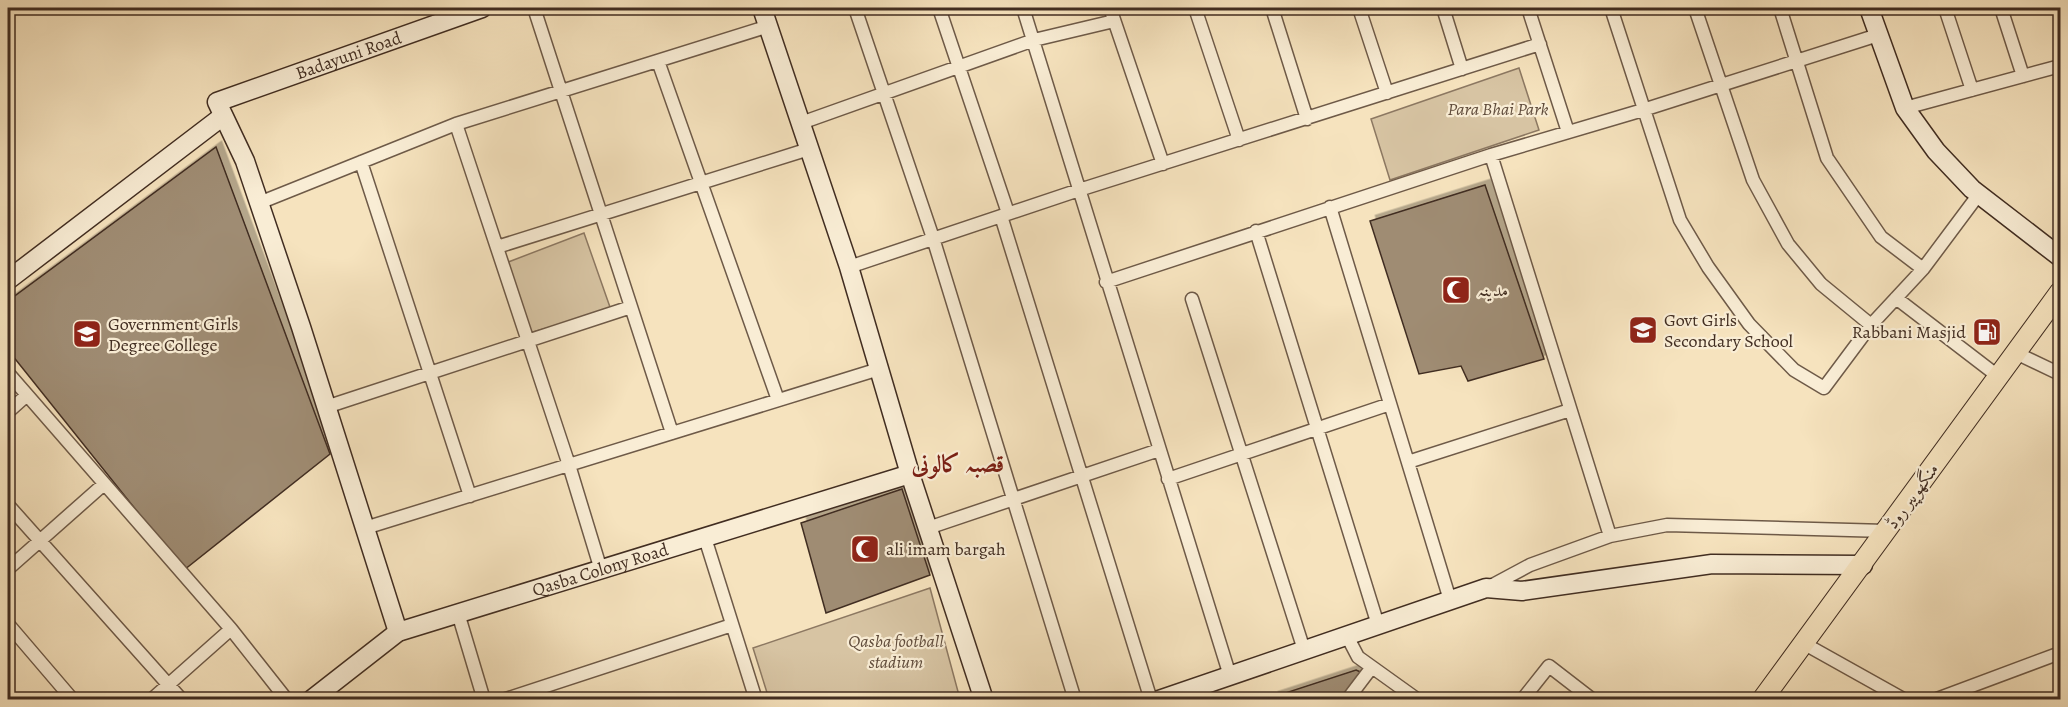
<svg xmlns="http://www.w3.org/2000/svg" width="2068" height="707" font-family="Alegreya,Amiri,serif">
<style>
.green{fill:#d7c4a3;stroke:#8c7862;stroke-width:1.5}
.building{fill:#9f8c73;stroke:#412d21;stroke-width:1.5;filter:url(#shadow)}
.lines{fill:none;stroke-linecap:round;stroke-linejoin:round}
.street-casing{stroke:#6e5a48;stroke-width:15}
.secondary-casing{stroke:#412d21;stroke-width:21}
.primary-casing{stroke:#412d21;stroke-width:22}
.street{stroke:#f9edd5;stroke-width:12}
.secondary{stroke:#f9edd5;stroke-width:18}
.primary{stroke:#f6e3be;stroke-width:20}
.labels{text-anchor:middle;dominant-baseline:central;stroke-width:4.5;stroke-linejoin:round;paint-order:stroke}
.street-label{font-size:18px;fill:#412d21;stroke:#f9edd5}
.park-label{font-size:18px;font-style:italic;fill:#5f4b3b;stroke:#f9edd5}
.poi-label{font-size:18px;fill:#412d21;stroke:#f9edd5;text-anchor:start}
.district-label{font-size:24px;font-weight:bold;fill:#7a1f14;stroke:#f9edd5}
</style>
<defs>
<filter id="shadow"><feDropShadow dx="5.5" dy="-5.5" stdDeviation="0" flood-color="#0004"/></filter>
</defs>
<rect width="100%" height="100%" fill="#f6e3be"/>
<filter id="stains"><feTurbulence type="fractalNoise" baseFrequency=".00333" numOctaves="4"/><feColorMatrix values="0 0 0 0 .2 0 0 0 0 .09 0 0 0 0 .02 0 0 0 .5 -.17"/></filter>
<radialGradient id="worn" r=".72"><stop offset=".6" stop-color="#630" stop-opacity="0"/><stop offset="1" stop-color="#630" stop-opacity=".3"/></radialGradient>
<!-- green -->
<path class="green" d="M 1519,68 L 1539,130 L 1390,180 L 1371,119 Z
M 584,233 L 611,310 L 529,333 L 503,264 Z
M 930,588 L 960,699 L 769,699 L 753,648 Z"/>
<!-- building -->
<path class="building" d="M 216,147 L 330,454 L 184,570 L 8,350 L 8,301 Z
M 1485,185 L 1544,359 L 1468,381 L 1461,366 L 1419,374 L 1370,221 Z
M 902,489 L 930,575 L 826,613 L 801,523 Z
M 1356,670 L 1363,673 L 1341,700 L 1276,700 L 1273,697 Z"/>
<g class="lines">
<!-- street casing -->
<g class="street-casing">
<path id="street" d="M 534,8 L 672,433
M 855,8 L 933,238 L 1075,700
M 939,8 L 1008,213
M 1023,8 L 1230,676
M 1110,8 L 1163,164
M 1195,8 L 1239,140
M 1272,8 L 1307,119
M 1359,8 L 1387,93
M 1443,8 L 1462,69
M 1528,8 L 1568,132
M 1611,8 L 1680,220 L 1708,267 L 1749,324 L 1794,370 L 1824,388 L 1871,325 L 1923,269 L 1979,194
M 1695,8 L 1753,180 L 1788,244 L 1821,284 L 1871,325
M 1780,8 L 1827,158 L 1881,237 L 1923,269
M 1945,8 L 1972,90
M 2001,8 L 2023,76
M 658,61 L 778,400
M 1905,108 L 2060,66
M 801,123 L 1034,40 L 1114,21
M 456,124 L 569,465 L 601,570
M 1491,155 L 1610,536
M 361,162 L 470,496
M 259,203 L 456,124 L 769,26
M 1330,207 L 1450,600
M 1001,216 L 1151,700
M 1256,231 L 1378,625
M 497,247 L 809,149
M 849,267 L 1079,190 L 1540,44
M 1106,282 L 1491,155 L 1643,110 L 1878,35
M 1896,298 L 1999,377
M 1192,299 L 1304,650
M 2016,353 L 2060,374
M 8,373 L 231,629 L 287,700
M 326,407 L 631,307
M 8,412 L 27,395
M 1408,462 L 1570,410
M 1168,479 L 1390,404
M 8,505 L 182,700
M 365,528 L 879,369
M 928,528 L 1159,450
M 705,538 L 756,700
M 8,569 L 104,484
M 1487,588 L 1530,565 L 1610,536 L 1667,525 L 1886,531
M 458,613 L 484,700
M 8,624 L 73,700
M 1347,636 L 1358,657 L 1418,700
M 1803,643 L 1905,700
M 151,700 L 231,629
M 503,700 L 732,625
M 1347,700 L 1372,667
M 1522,700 L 1549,666 L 1593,700
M 1934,700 L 2060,653"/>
</g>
<!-- secondary casing -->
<g class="secondary-casing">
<g id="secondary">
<path d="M 762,8 L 849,267 L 910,474 L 984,700"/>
<path d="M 1869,8 L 1905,108 L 1936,151 L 1972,189 L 2060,257"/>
<path d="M 8,280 L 223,116"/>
<path id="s1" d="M 398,632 L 301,327 L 245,161 L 217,102 L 482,8"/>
<path id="s2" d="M 311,700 L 398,632 L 910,474"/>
<path d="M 1159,700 L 1486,588 L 1522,591 L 1712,564 L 1863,565"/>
</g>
</g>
<!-- primary casing -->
<g class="primary-casing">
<path id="primary" d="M 1762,700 L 2060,292"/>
</g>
<!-- street -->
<use href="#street" class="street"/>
<!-- secondary -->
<use href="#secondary" class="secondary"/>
<!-- primary -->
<use href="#primary" class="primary"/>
</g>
<!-- icons -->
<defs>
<g id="mosque-square" transform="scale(1.5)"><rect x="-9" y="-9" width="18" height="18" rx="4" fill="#8f2418" stroke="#f9edd5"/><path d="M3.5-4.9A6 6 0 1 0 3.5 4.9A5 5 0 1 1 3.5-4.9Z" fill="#fff"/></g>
<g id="school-square" transform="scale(1.5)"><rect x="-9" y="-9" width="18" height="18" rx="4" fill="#8f2418" stroke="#f9edd5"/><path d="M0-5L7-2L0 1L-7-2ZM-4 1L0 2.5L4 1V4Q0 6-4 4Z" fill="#fff"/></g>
<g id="fuel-square" transform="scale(1.5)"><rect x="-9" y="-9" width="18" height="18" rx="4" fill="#8f2418" stroke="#f9edd5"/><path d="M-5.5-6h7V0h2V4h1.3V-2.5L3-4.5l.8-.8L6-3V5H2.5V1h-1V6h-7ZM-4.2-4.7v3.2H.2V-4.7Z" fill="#fff"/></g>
<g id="university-square" transform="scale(1.5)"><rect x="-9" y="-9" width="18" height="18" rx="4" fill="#8f2418" stroke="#f9edd5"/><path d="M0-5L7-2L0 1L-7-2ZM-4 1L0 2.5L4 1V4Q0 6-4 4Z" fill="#fff"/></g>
</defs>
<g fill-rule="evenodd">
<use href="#mosque-square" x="1456" y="290"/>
<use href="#school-square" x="1643" y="330"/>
<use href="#fuel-square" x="1987" y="332"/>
<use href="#university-square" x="87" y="334"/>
<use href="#mosque-square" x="865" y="549"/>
</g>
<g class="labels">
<!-- street labels -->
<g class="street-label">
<text stroke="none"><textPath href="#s1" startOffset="700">Badayuni Road</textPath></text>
<text transform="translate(1912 496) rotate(-54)">منگھوپیر روڈ</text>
<text stroke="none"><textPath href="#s2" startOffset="322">Qasba Colony Road</textPath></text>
</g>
<!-- park labels -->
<g class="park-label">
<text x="1498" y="109">Para Bhai Park</text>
<text x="896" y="641">Qasba football<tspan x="896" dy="21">stadium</tspan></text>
</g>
<!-- poi labels -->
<g class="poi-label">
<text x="1477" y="290">مدینہ</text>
<text x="1664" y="320">Govt Girls<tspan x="1664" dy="21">Secondary School</tspan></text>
<text x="108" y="324">Government Girls<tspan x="108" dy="21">Degree College</tspan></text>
<text x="1966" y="332" text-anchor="end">Rabbani Masjid</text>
<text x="886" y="549">ali imam bargah</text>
</g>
<!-- district labels -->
<g class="district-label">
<text x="958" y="464">قصبہ کالونی</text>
</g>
</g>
<!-- margin -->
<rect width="2068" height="707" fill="none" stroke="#f6e3be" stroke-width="30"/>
<rect x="9" y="9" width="2050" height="689" fill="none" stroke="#412d21" stroke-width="3"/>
<rect x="15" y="15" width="2038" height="677" fill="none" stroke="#412d21" stroke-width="1.5"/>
<rect width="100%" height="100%" filter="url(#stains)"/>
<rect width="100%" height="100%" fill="url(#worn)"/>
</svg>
